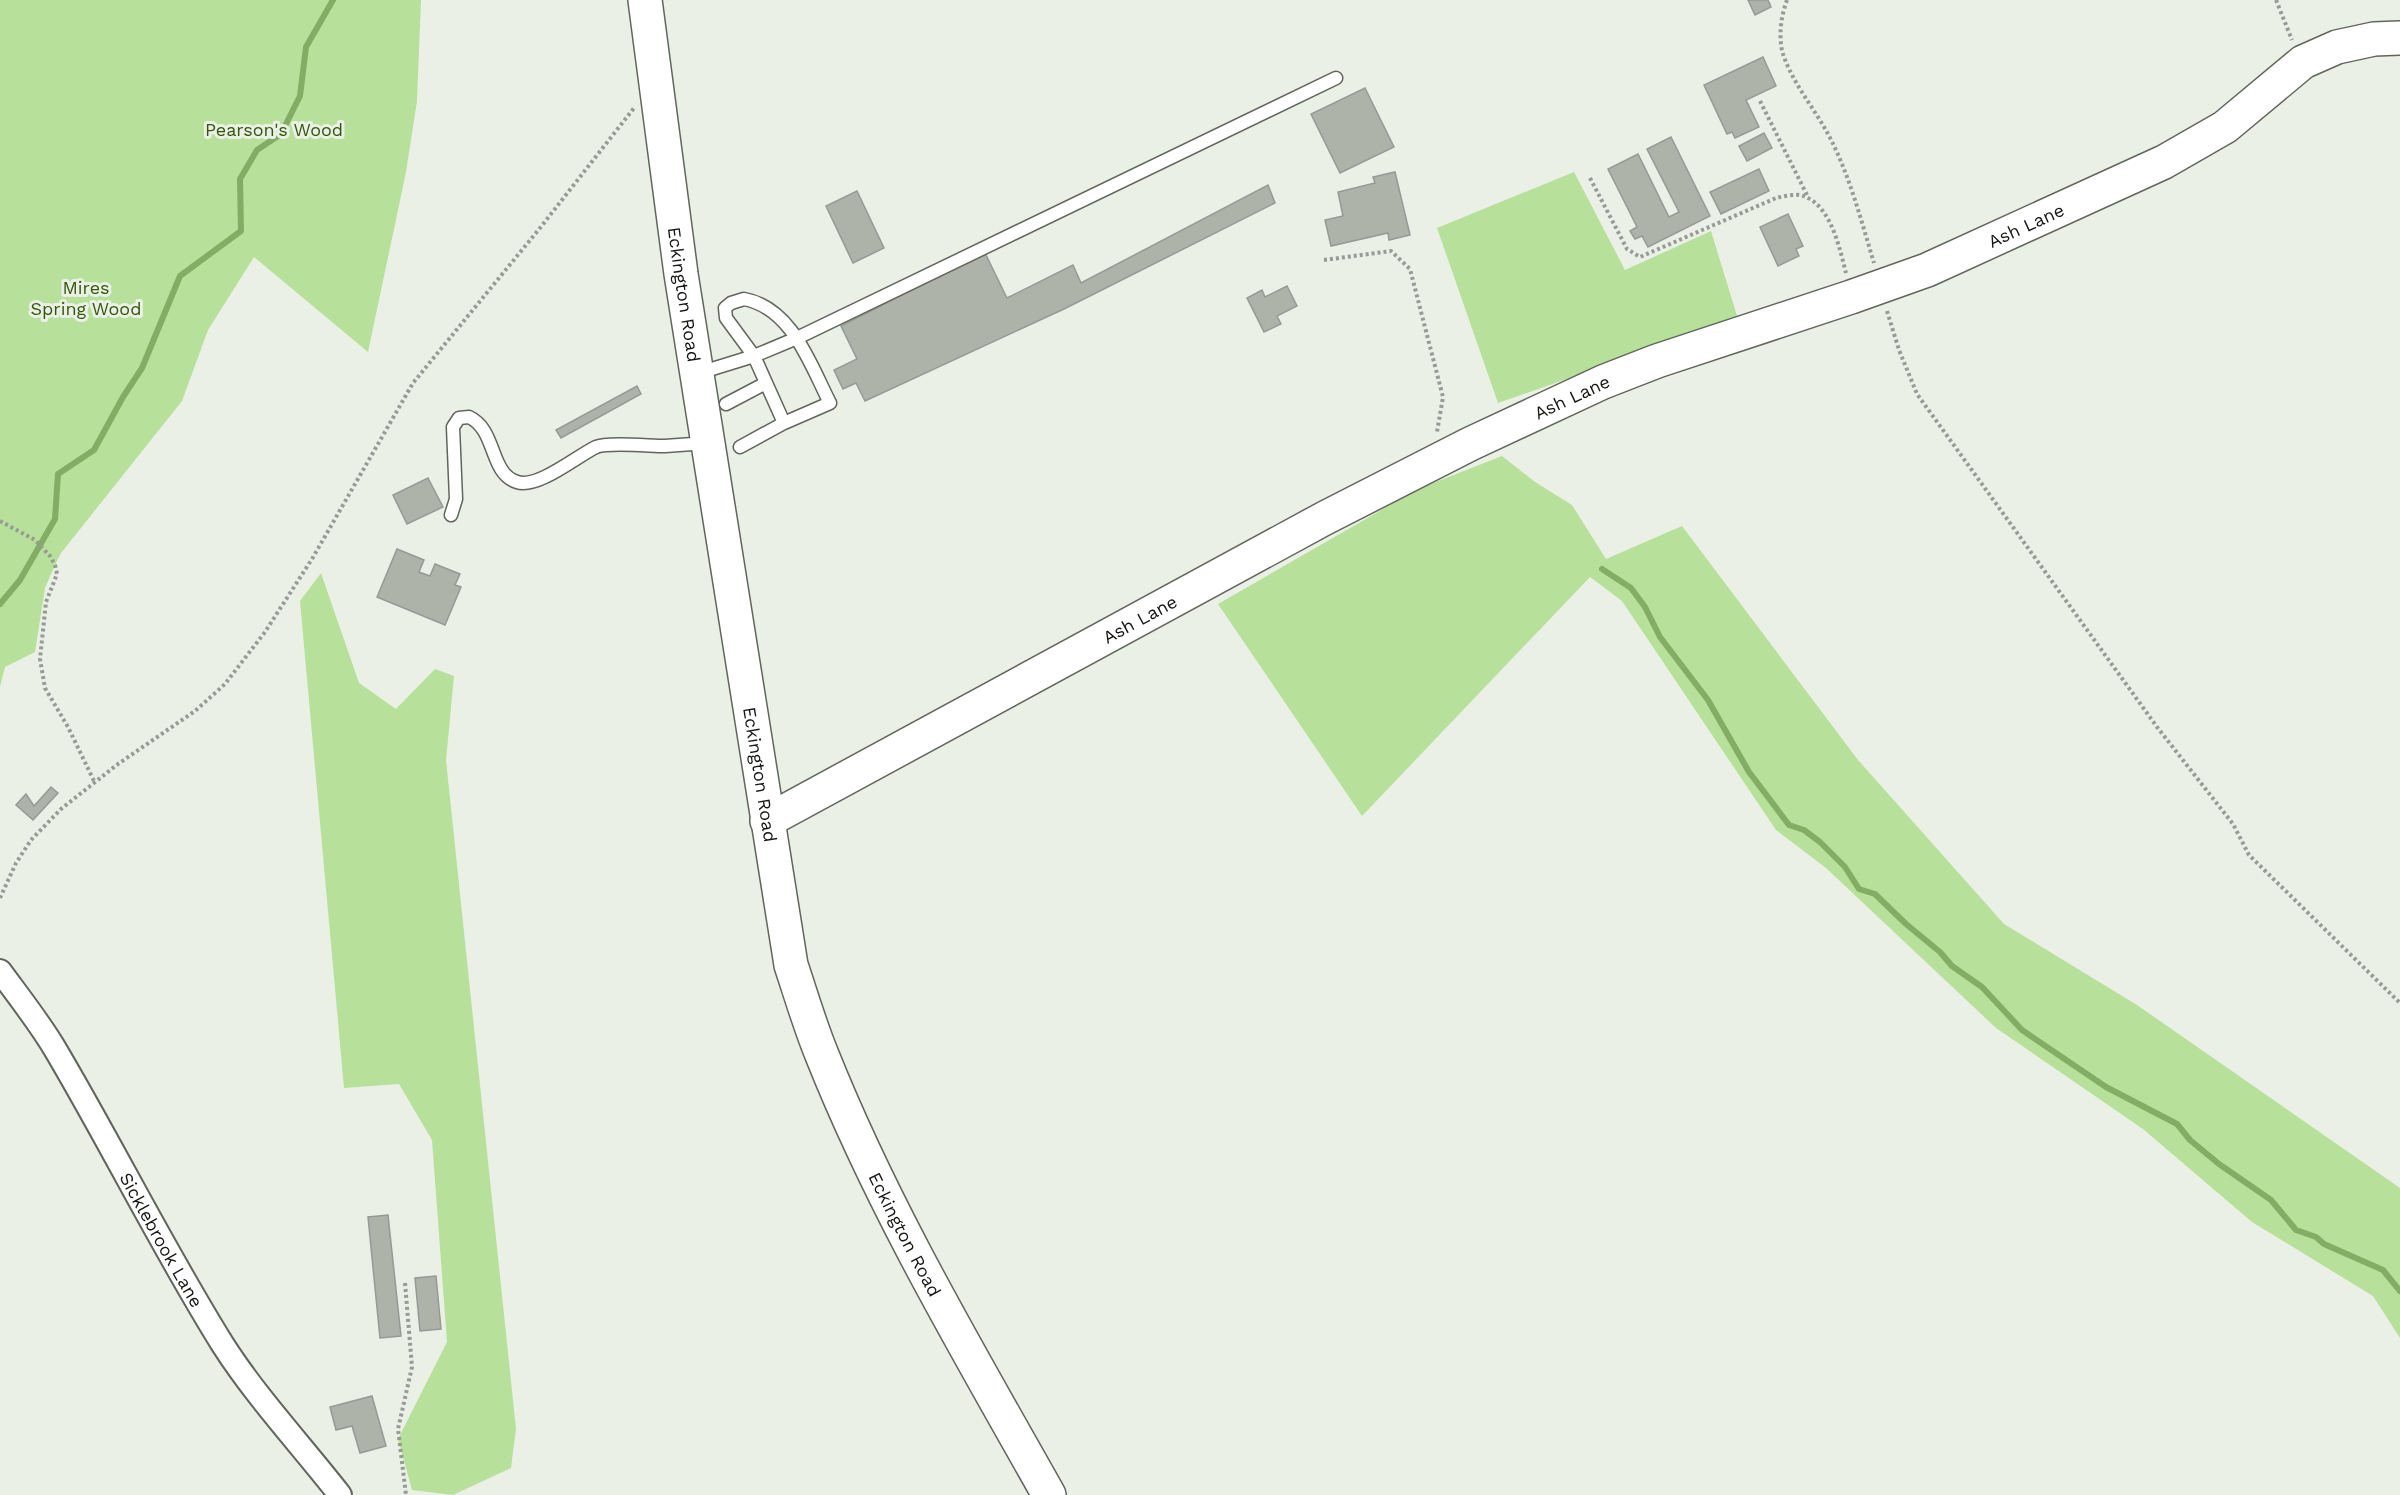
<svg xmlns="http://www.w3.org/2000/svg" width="2400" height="1495" font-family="'Work Sans',sans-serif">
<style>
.green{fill:#b7e09a}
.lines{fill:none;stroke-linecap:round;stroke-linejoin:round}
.stream{stroke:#83ac65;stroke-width:6}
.building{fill:#adb3a9;stroke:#959b92;stroke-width:1.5}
.lane-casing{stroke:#61665d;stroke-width:15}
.street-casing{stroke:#61665d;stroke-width:26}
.secondary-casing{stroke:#61665d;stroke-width:36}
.path{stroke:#979b94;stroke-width:4;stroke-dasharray:3 3;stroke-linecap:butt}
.lane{stroke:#fff;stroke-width:12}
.street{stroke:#fff;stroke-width:22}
.secondary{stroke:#fff;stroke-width:33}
.labels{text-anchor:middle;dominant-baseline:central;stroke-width:6;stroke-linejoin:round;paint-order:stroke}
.park-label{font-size:18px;fill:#325709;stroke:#eaf0e6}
.street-label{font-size:18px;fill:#141612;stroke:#eaf0e6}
</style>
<rect width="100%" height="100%" fill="#eaf0e6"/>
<!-- green -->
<path class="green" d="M 0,0 L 421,0 L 417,101 L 406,172 L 368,352 L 254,257 L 208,330 L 182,401 L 61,553 L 55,565 L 45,588 L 35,652 L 5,667 L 0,687 Z
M 1574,172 L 1625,270 L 1711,231 L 1738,319 L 1498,403 L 1437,228 Z
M 1502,456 L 1535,482 L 1572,505 L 1606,559 L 1682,526 L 1858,760 L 2004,924 L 2137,1005 L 2400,1188 L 2400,1338 L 2373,1296 L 2252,1222 L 2143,1129 L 1996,1028 L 1826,868 L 1776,830 L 1622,601 L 1590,577 L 1362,816 L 1218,604 L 1418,489 Z
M 321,573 L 359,683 L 396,709 L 435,669 L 454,676 L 446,760 L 516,1429 L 511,1468 L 453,1495 L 412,1490 L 398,1439 L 447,1342 L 432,1140 L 399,1084 L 344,1088 L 300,601 Z"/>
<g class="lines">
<!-- stream -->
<path class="stream" d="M 1602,569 L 1631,588 L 1645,607 L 1660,637 L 1708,700 L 1749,772 L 1789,825 L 1804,830 L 1820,842 L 1845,867 L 1859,889 L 1875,894 L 1906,924 L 1940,952 L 1952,966 L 1982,987 L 2022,1030 L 2106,1087 L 2177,1124 L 2190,1140 L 2219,1164 L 2271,1200 L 2296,1230 L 2316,1237 L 2324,1244 L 2383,1270 L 2400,1291
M 0,604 L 20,580 L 55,519 L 58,474 L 94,450 L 123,397 L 142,368 L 180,276 L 241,231 L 240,179 L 257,150 L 281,134 L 300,96 L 306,47 L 333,0"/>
</g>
<!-- building -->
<path class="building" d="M 1748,0 L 1768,0 L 1771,7 L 1755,15 Z
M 1763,57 L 1776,86 L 1746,100 L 1759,127 L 1735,138 L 1732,132 L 1727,134 L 1704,85 Z
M 1365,88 L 1394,147 L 1340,173 L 1311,114 Z
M 1764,133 L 1772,148 L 1747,161 L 1739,146 Z
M 1671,137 L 1710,216 L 1648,247 L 1642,236 L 1635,239 L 1630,231 L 1637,227 L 1608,169 L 1638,154 L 1669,217 L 1679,212 L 1647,149 Z
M 1759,169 L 1769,191 L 1721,214 L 1710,192 Z
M 1395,172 L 1410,235 L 1389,240 L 1388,233 L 1331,246 L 1325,220 L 1343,216 L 1338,192 L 1375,183 L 1373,177 Z
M 1268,185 L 1275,203 L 1064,309 L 865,401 L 856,383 L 843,389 L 834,370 L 857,359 L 841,326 L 985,253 L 1007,298 L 1073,265 L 1081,283 Z
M 857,191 L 884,248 L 853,263 L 826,206 Z
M 1788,214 L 1803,246 L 1796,249 L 1799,256 L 1778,266 L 1760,227 Z
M 1287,286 L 1297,306 L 1277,316 L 1281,324 L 1264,332 L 1247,298 L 1262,290 L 1265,297 Z
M 637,386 L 641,394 L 561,438 L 556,430 Z
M 428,478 L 443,507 L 407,524 L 393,495 Z
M 397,549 L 424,560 L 419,572 L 430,576 L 435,564 L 460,574 L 455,585 L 461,587 L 445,625 L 377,597 Z
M 51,787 L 58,793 L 33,820 L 16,805 L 26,794 L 34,806 Z
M 388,1215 L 401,1336 L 380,1338 L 368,1217 Z
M 436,1276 L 441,1329 L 420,1331 L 415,1278 Z
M 372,1396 L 386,1446 L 360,1453 L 352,1426 L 336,1430 L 330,1407 Z"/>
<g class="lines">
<!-- lane casing -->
<g class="lane-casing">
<path id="lane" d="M 744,299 C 792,308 810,364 830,403 L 784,423 L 754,356 L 726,318 L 725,308 L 731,303 Z
M 699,373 L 754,356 L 797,338 L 1336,78
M 726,404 L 766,383
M 740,447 L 784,423
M 451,515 L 456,499 L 453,427 L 459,418 L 469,417 C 497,430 489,473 517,482 C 538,489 577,456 596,447 C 608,442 650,446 665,446 C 679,445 693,444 707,443"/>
</g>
<!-- street casing -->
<g class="street-casing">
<g id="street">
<path id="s1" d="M 0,971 C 19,997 39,1022 55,1049 C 113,1147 163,1249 223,1345 C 257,1398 301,1445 340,1495"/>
</g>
</g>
<!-- secondary casing -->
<g class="secondary-casing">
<g id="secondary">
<path id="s2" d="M 645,0 L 681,274 L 791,965 C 801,995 810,1026 822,1055 C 883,1208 968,1351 1049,1495"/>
<path id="s3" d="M 767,821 L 1325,518 L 1470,444 L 1603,382 L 1657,361 L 1851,297 L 1927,270 L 2164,162 L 2225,127 L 2303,62 L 2337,47 L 2374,39 L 2400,38"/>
</g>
</g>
<!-- path -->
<path class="path" d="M 1787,0 C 1781,16 1778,37 1783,54 C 1792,82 1814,108 1828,134 C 1849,173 1861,220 1874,263
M 2276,0 L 2292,40
M 1760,101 L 1808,197
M 1590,178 L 1627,249 L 1640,257 L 1776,198 C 1786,196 1798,192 1808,198 C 1832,210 1840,250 1846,273
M 1324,260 L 1391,251 L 1410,269 L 1443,397 L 1437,432
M 1887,311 L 1899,350 L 1917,394 L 2157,727 L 2233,824 L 2249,855 L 2400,1003
M 0,521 L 35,540 L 50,556 L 55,565 L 57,574 L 46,602 L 40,659 L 45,688 L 68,727 L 94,781
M 0,898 L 16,863 L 31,840 L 61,809 L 118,764 L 195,711 L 225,684 L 265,632 L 312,559 L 413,383 L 540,228 L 634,108
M 405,1283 L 412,1367 L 398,1429 L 406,1495"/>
<!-- lane -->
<use href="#lane" class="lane"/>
<!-- street -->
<use href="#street" class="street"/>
<!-- secondary -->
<use href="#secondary" class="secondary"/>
</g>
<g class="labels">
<!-- park labels -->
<g class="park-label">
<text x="274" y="129">Pearson's Wood</text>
<text x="86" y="287">Mires<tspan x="86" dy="21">Spring Wood</tspan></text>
</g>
<!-- street labels -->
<g class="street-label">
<text stroke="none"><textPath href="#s3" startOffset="1396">Ash Lane</textPath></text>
<text stroke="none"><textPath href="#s2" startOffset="297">Eckington Road</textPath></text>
<text stroke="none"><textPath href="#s3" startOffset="910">Ash Lane</textPath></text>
<text stroke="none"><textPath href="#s3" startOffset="424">Ash Lane</textPath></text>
<text stroke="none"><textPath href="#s2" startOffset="783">Eckington Road</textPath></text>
<text stroke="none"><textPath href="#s2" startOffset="1269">Eckington Road</textPath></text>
<text stroke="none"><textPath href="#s1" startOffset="314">Sicklebrook Lane</textPath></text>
</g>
</g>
</svg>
